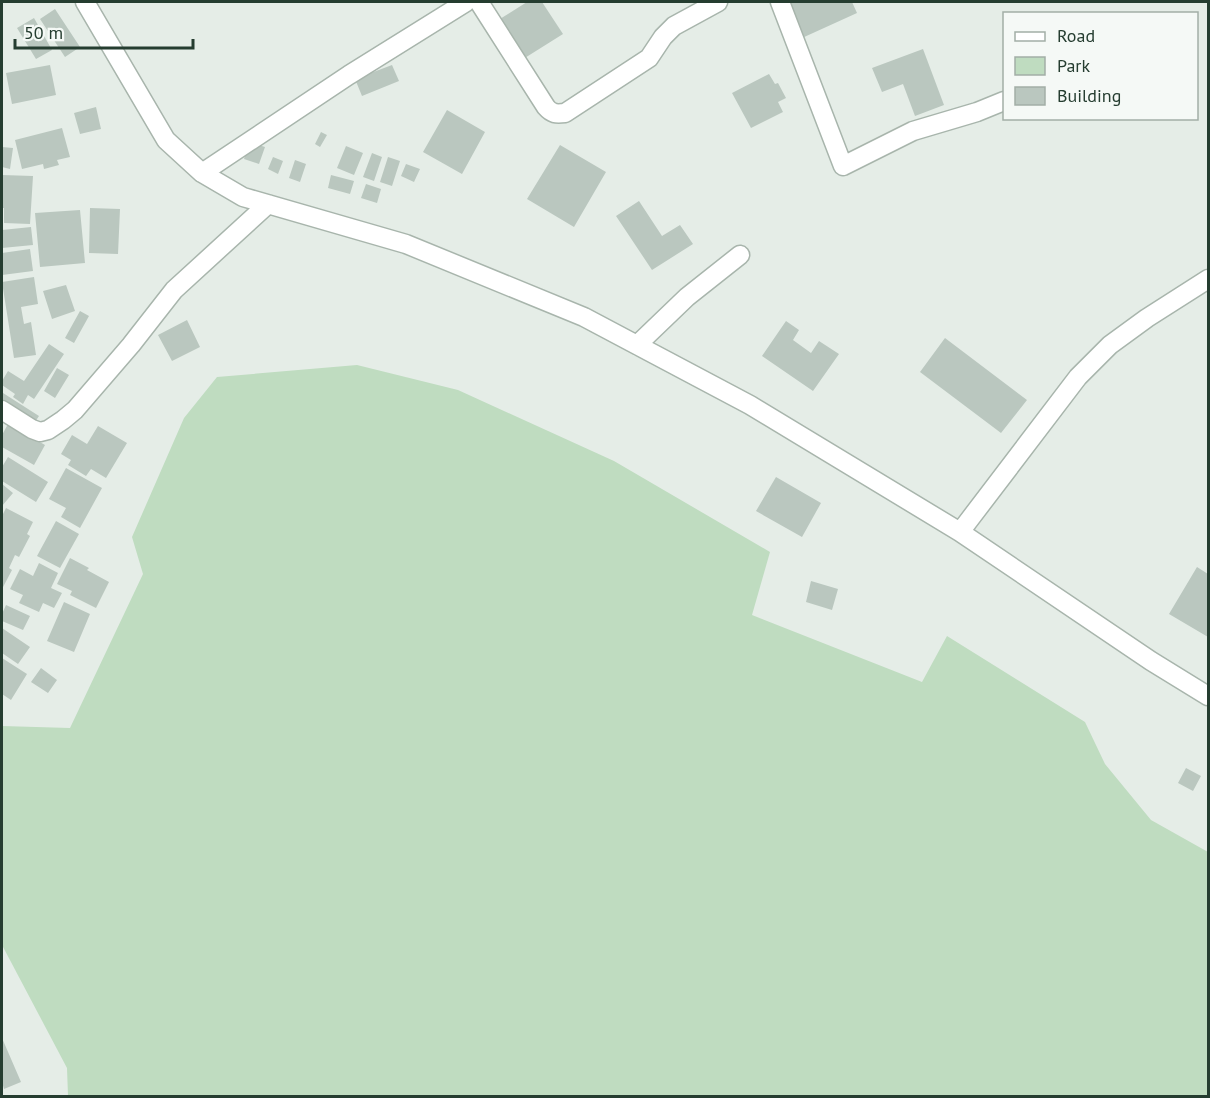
<svg xmlns="http://www.w3.org/2000/svg" width="1210" height="1098" font-family="'PT Sans',sans-serif">
<style>
.green{fill:#bfdcc0}
.building{fill:#bac7bf}
.lines{fill:none;stroke-linecap:round;stroke-linejoin:round}
.street-casing{stroke:#a8b5ac;stroke-width:21}
.street{stroke:#fff;stroke-width:18}
</style>
<rect width="100%" height="100%" fill="#e5ede7"/>
<!-- green -->
<path class="green" d="M 357,365 L 458,390 L 614,461 L 770,552 L 752,615 L 922,682 L 947,636 L 1085,722 L 1105,764 L 1151,820 L 1208,852 L 1208,1096 L 68,1096 L 67,1068 L 2,945 L 2,726 L 70,728 L 143,574 L 132,537 L 184,418 L 217,377 Z"/>
<!-- building -->
<path class="building" d="M 527,2 L 542,2 L 563,34 L 520,61 L 495,22 Z
M 786,2 L 852,2 L 857,13 L 802,38 Z
M 55,9 L 80,47 L 65,57 L 40,19 Z
M 34,18 L 52,50 L 36,59 L 17,28 Z
M 923,49 L 944,105 L 915,116 L 903,84 L 882,92 L 872,68 Z
M 50,65 L 56,95 L 12,104 L 6,73 Z
M 392,65 L 399,81 L 362,96 L 355,79 Z
M 769,74 L 775,84 L 778,83 L 786,98 L 778,102 L 783,112 L 751,128 L 732,93 Z
M 96,107 L 101,129 L 80,134 L 74,113 Z
M 447,110 L 485,132 L 462,174 L 423,152 Z
M 62,128 L 70,157 L 57,160 L 59,165 L 44,169 L 43,164 L 22,169 L 15,140 Z
M 321,132 L 327,135 L 320,147 L 315,144 Z
M 249,142 L 265,147 L 259,164 L 244,159 Z
M 560,145 L 606,172 L 574,227 L 527,199 Z
M 346,146 L 363,153 L 354,175 L 337,168 Z
M 2,147 L 13,148 L 10,169 L 2,167 Z
M 372,153 L 382,157 L 374,181 L 363,177 Z
M 273,157 L 283,161 L 278,174 L 268,169 Z
M 388,157 L 400,161 L 392,186 L 380,182 Z
M 295,160 L 306,164 L 300,182 L 289,178 Z
M 406,164 L 420,169 L 414,182 L 401,176 Z
M 2,175 L 33,176 L 30,224 L 4,223 L 4,208 L 2,208 Z
M 331,175 L 354,181 L 350,194 L 328,188 Z
M 366,184 L 381,189 L 377,203 L 361,198 Z
M 639,201 L 662,236 L 680,225 L 693,244 L 652,270 L 616,216 Z
M 90,208 L 120,209 L 118,254 L 89,253 Z
M 80,210 L 85,263 L 40,267 L 35,213 Z
M 31,227 L 33,245 L 2,248 L 2,230 Z
M 30,249 L 33,271 L 2,275 L 2,253 Z
M 34,277 L 38,304 L 21,307 L 24,324 L 31,322 L 36,355 L 14,358 L 2,282 Z
M 66,285 L 75,311 L 52,319 L 43,291 Z
M 80,311 L 89,316 L 74,343 L 65,338 Z
M 187,320 L 200,347 L 172,361 L 158,335 Z
M 786,321 L 799,330 L 793,340 L 811,353 L 819,341 L 839,354 L 813,391 L 762,356 Z
M 945,338 L 1027,400 L 1001,433 L 920,372 Z
M 49,344 L 64,354 L 34,399 L 28,395 L 23,404 L 13,397 L 15,394 L 2,385 L 2,381 L 8,371 L 24,381 Z
M 57,368 L 69,375 L 55,398 L 44,391 Z
M 3,393 L 39,416 L 33,425 L 2,406 Z
M 8,424 L 45,445 L 34,465 L 2,447 L 2,435 Z
M 98,426 L 127,443 L 106,478 L 91,469 L 86,476 L 68,465 L 71,460 L 61,454 L 72,435 L 87,444 Z
M 8,457 L 48,482 L 36,502 L 2,481 L 2,467 Z
M 66,468 L 102,488 L 80,528 L 61,517 L 66,508 L 49,499 Z
M 776,477 L 821,503 L 802,537 L 756,511 Z
M 2,484 L 13,493 L 2,506 Z
M 6,508 L 33,522 L 27,534 L 30,536 L 19,557 L 15,555 L 9,568 L 12,570 L 2,589 L 2,516 Z
M 56,521 L 79,534 L 60,568 L 37,556 Z
M 70,558 L 89,568 L 87,570 L 109,582 L 96,608 L 70,595 L 72,591 L 57,584 Z
M 39,563 L 58,573 L 51,588 L 62,593 L 54,608 L 43,603 L 39,612 L 19,603 L 23,595 L 10,589 L 20,569 L 33,576 Z
M 1197,567 L 1208,574 L 1208,637 L 1169,614 Z
M 811,581 L 838,589 L 832,610 L 806,602 Z
M 64,602 L 90,614 L 74,652 L 47,641 Z
M 6,605 L 30,616 L 23,630 L 2,621 L 2,614 Z
M 2,628 L 30,647 L 18,664 L 2,653 Z
M 2,658 L 27,674 L 11,700 L 2,694 Z
M 41,668 L 57,680 L 48,693 L 31,682 Z
M 1186,768 L 1201,776 L 1193,791 L 1178,783 Z
M 2,1038 L 21,1082 L 4,1089 L 2,1082 Z"/>
<g class="lines">
<!-- street casing -->
<g class="street-casing">
<path id="street" d="M 85,2 L 166,140 L 202,173 L 243,197 L 406,244 L 584,317 L 750,405 L 960,532 L 1151,661 L 1208,696
M 479,2 L 546,107 C 552,114 556,114 565,113 L 649,58 L 663,37 L 674,26 L 718,2
M 780,2 L 843,166 L 913,131 L 977,112 L 1004,101
M 202,173 L 349,75 L 466,2
M 637,345 L 687,297 L 740,255
M 2,410 L 32,429 L 40,432 L 48,430 L 63,420 L 75,410 L 131,345 L 174,290 L 268,204
M 960,532 L 1078,377 L 1110,345 L 1147,318 L 1208,279"/>
</g>
<!-- street -->
<use href="#street" class="street"/>
</g>
<!-- border -->
<rect width="1210" height="1098" fill="none" stroke="#253d30" stroke-width="6"/>
<!-- legend -->
<rect x="1003" y="12" width="195" height="108" fill="#f5f9f6" stroke="#a2aea7" stroke-width="1.5"/>
<rect x="1015" y="32" width="30" height="9" fill="#ffffff" stroke="#a2aea7" stroke-width="1.5"/>
<text x="1057" y="42" font-size="18" fill="#253d30">Road</text>
<rect x="1015" y="57" width="30" height="18" fill="#bfdcc0" stroke="#a2aea7" stroke-width="1.5"/>
<text x="1057" y="72" font-size="18" fill="#253d30">Park</text>
<rect x="1015" y="87" width="30" height="18" fill="#bac7bf" stroke="#a2aea7" stroke-width="1.5"/>
<text x="1057" y="102" font-size="18" fill="#253d30">Building</text>
<!-- scale -->
<path d="M15 39v9h178v-9" fill="none" stroke="#253d30" stroke-width="3"/>
<text x="24" y="39" font-size="18" fill="#253d30" stroke="#f5f9f6" stroke-width="4.5" paint-order="stroke">50 m</text>
</svg>
